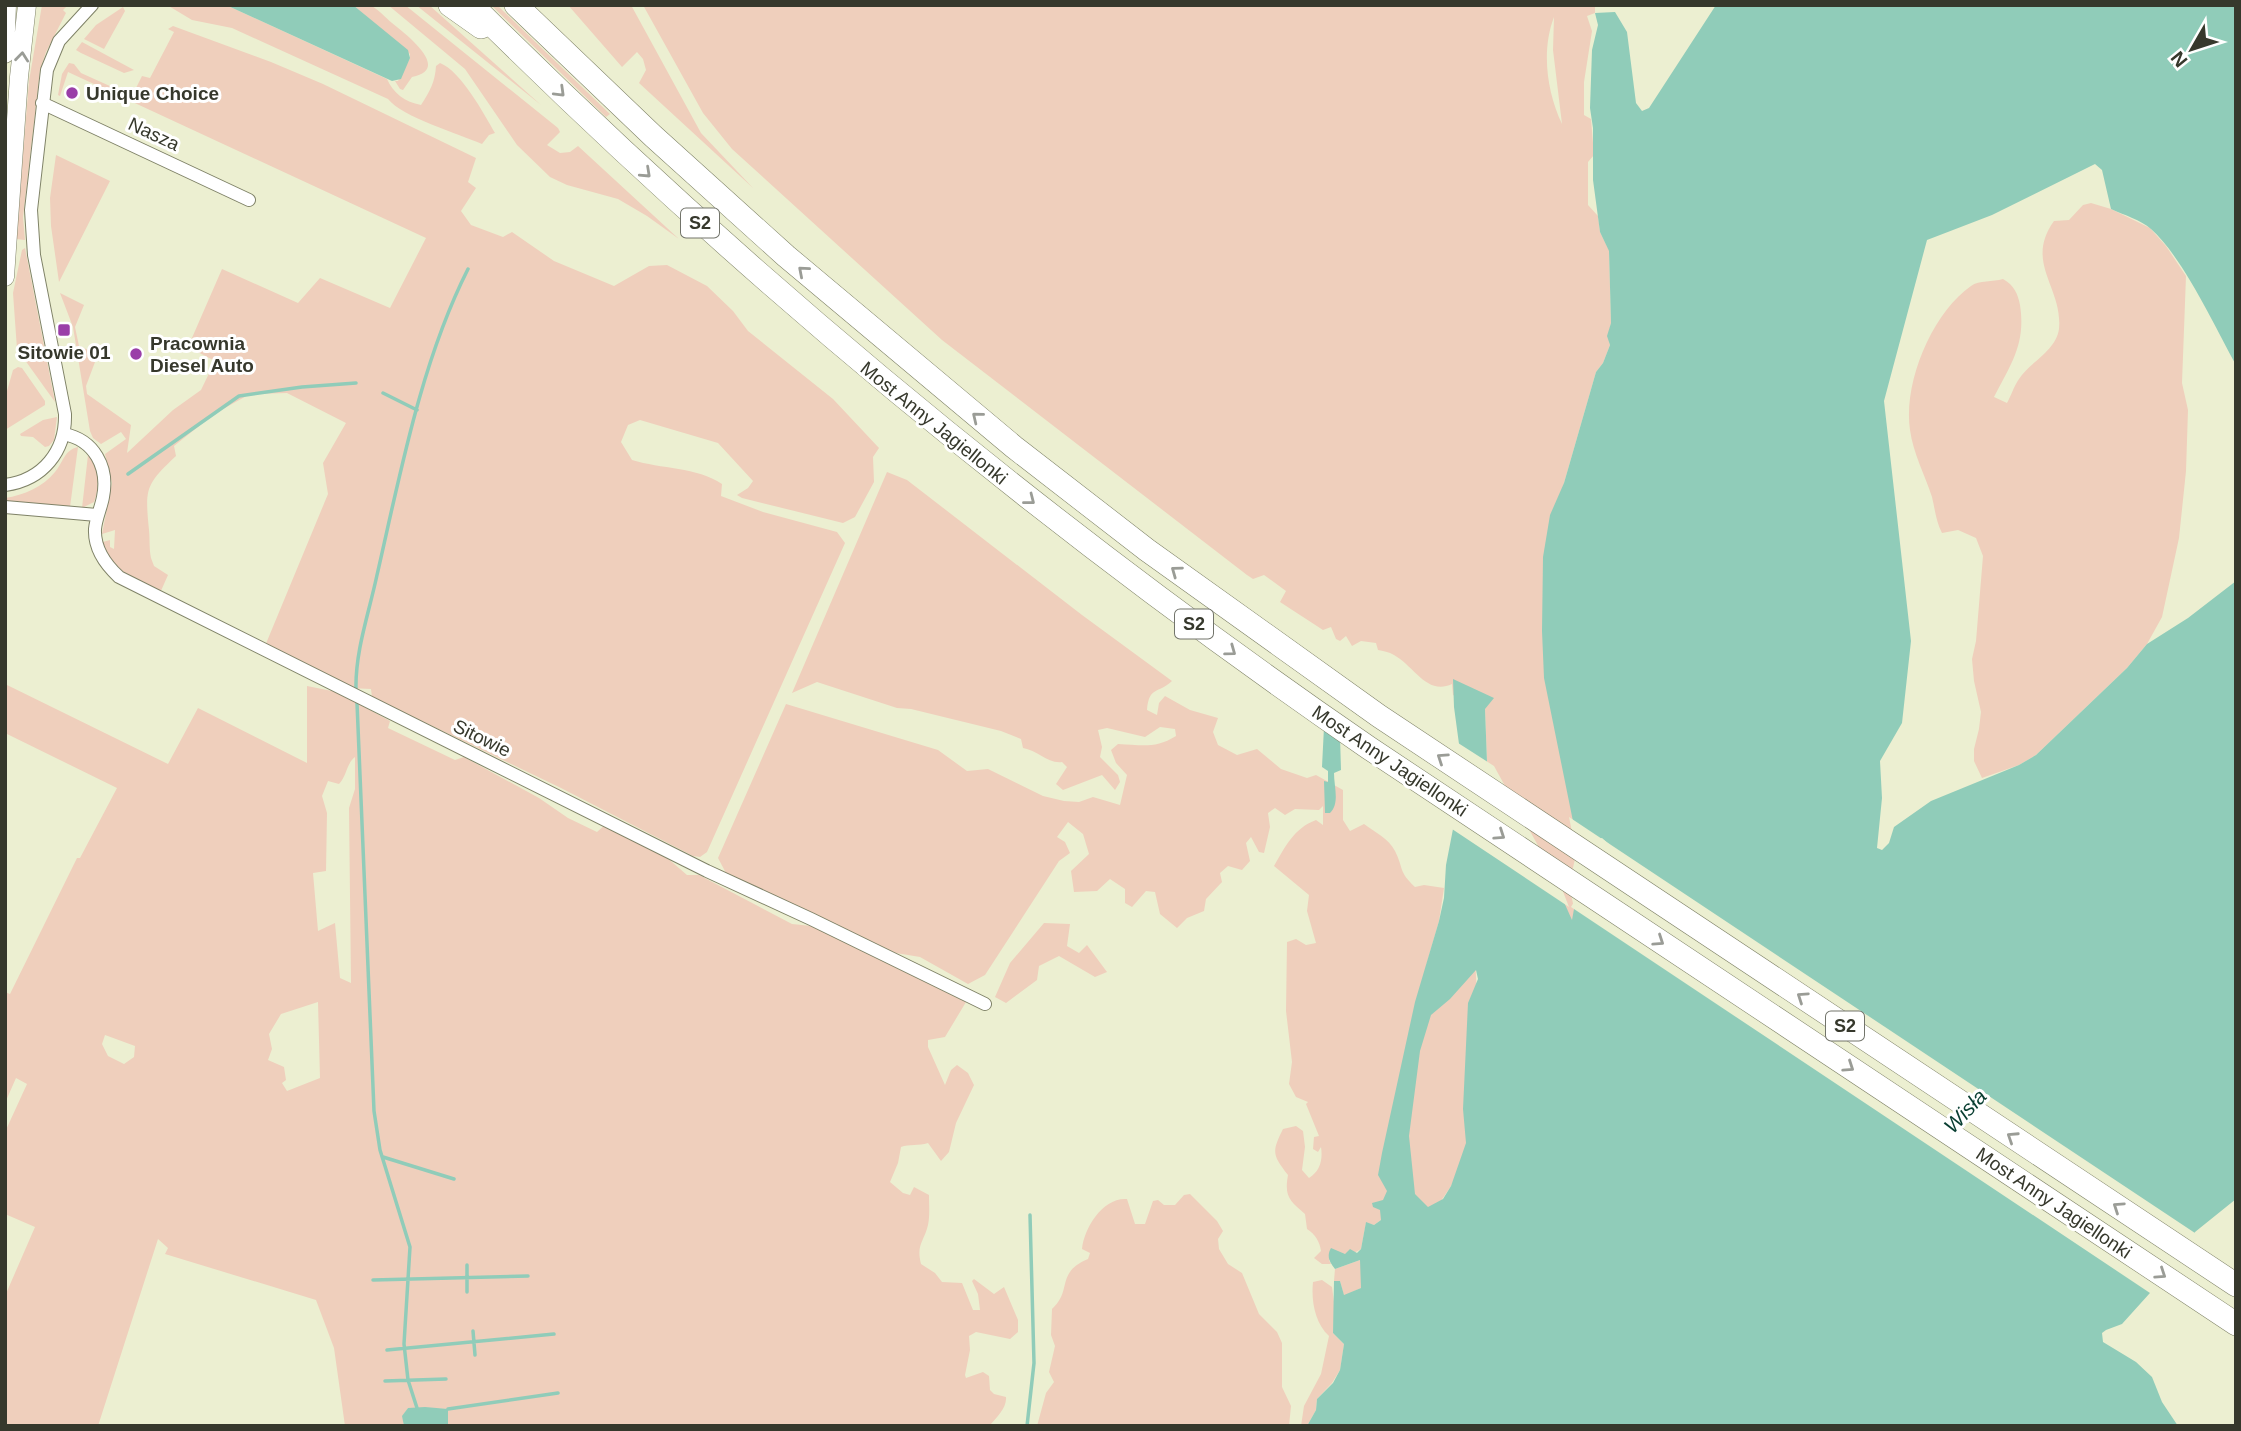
<svg xmlns="http://www.w3.org/2000/svg" width="2241" height="1431" font-family="Helvetica,sans-serif">
<style>
.green{fill:#efcfbc;fill-rule:evenodd}
.water{fill:#90ccb9;fill-rule:evenodd}
.pier{fill:#ecefd1}
.lines{fill:none;stroke-linecap:round;stroke-linejoin:round}
.stream{stroke:#90ccb9;stroke-width:3.5}
.minor-casing{stroke:#7f8267;stroke-width:14}
.secondary-casing{stroke:#7f8267;stroke-width:19}
.motorway-casing{stroke:#7f8267;stroke-width:24}
.minor{stroke:#fff;stroke-width:12}
.secondary{stroke:#fff;stroke-width:18}
.motorway{stroke:#fff;stroke-width:23}
.oneway{stroke:#9a9c96}
.poi-dot{fill:#9a3ea8;stroke:#fff;stroke-width:2.5}
.labels{text-anchor:middle;dominant-baseline:central;stroke-width:6;stroke-linejoin:round;paint-order:stroke}
.shield{fill:#fff;stroke:#72746b;stroke-width:2}
.shield-label{font-size:18px;font-weight:bold;fill:#36382c}
.poi-label{font-size:19px;font-weight:bold;fill:#36382c;stroke:#fff;text-anchor:start}
.street-label{font-size:19px;fill:#36382c;stroke:#fff}
.water-label{font-size:21px;font-style:italic;fill:#083e31;stroke:#fff}
</style>
<rect width="100%" height="100%" fill="#ecefd1"/>
<!-- green -->
<path class="green" d="M 42,5 L 68,5 L 63,10 L 66,13 L 46,52 L 40,70 L 23,217 L 25,240 L 16,239 L 29,81 Z
M 167,5 L 226,5 L 387,79 C 393,93 405,102 421,105 C 430,91 435,82 436,66 L 440,63 C 461,71 484,114 495,133 L 489,135 L 482,144 C 459,134 402,117 388,99 L 232,28 L 192,20 Z
M 353,5 C 358,5 365,4 370,5 C 377,8 386,18 392,23 C 404,33 453,69 412,77 L 403,90 L 400,89 L 395,81 L 398,81 L 410,58 L 410,54 Z
M 388,5 L 405,5 L 558,128 L 560,132 L 547,145 L 560,153 L 570,152 L 578,146 L 679,239 L 647,216 L 618,199 L 567,185 L 550,177 L 517,145 L 465,69 Z
M 416,5 L 429,5 L 541,105 Z
M 491,5 L 497,5 L 610,114 L 606,117 Z
M 568,5 L 631,5 L 701,133 L 753,188 L 639,83 L 646,70 L 643,59 L 637,52 L 622,67 Z
M 643,5 L 1595,5 L 1595,13 L 1587,16 L 1592,31 L 1584,82 L 1584,115 L 1591,119 L 1594,155 L 1588,162 L 1588,205 L 1598,216 L 1600,232 L 1609,250 L 1611,323 L 1608,336 L 1610,345 L 1603,363 L 1596,372 L 1564,483 L 1556,539 L 1578,846 L 1569,885 L 1574,908 L 1575,986 L 1487,762 L 1485,709 L 1453,695 L 1452,684 C 1427,696 1414,666 1394,655 C 1389,652 1383,651 1378,650 L 1376,643 L 1361,641 L 1352,646 L 1346,636 L 1340,641 L 1336,639 L 1331,627 L 1323,630 L 1280,602 L 1286,591 L 1264,575 L 1253,579 L 1247,575 L 942,340 L 732,149 L 703,113 ZM 1554,17 L 1553,50 L 1562,124 C 1547,92 1541,51 1554,17 Z
M 123,7 L 125,11 L 104,49 L 84,39 L 96,25 Z
M 173,26 L 271,62 L 323,84 L 476,158 L 468,182 L 476,188 L 461,211 L 471,225 L 503,237 L 512,232 L 554,261 L 614,286 L 649,266 L 667,265 L 707,286 L 733,311 L 748,331 L 833,399 L 879,448 L 873,457 L 874,482 L 855,517 L 843,523 L 742,498 L 737,495 L 748,488 L 753,481 L 718,443 L 640,420 L 628,425 L 621,442 L 632,460 C 661,469 697,467 722,484 L 721,496 L 763,512 L 837,532 L 845,543 L 707,852 L 700,857 L 693,856 L 561,788 L 372,697 L 371,689 L 349,688 L 265,646 L 328,494 L 323,463 L 346,423 L 287,393 L 250,394 L 214,414 L 174,446 L 176,456 C 145,485 145,489 149,530 C 150,539 149,548 151,558 L 154,566 L 168,575 L 160,593 C 135,580 112,571 103,542 L 110,540 L 110,547 L 114,549 L 115,530 L 102,534 L 112,483 L 105,454 L 126,439 L 121,432 L 101,444 L 93,438 L 90,431 L 73,327 L 60,293 L 84,305 L 75,327 L 79,346 L 98,354 L 86,386 L 87,394 L 131,425 L 127,453 L 173,410 L 201,390 L 215,361 L 188,347 L 222,269 L 298,303 L 320,278 L 390,308 L 426,238 L 68,72 L 60,96 L 58,95 L 62,74 L 69,63 L 74,64 L 81,73 L 132,96 L 142,76 L 150,78 L 174,32 L 168,29 Z
M 82,42 L 134,70 L 124,73 L 81,53 L 76,50 Z
M 56,155 L 110,181 L 59,282 L 51,226 L 50,198 Z
M 2091,203 L 2111,209 L 2150,228 L 2166,246 L 2186,276 L 2182,383 L 2188,410 L 2186,471 L 2179,538 L 2162,617 L 2147,644 L 2127,668 L 2036,755 L 2019,765 L 1982,778 L 1974,761 L 1974,749 L 1979,729 L 1981,712 L 1974,681 L 1972,659 L 1976,641 L 1983,556 L 1976,538 L 1958,530 L 1942,533 C 1936,522 1935,509 1932,497 C 1925,475 1913,453 1910,430 C 1903,383 1932,313 1971,286 C 1979,280 1993,282 2003,279 C 2014,285 2018,294 2020,305 C 2026,344 2011,364 1994,397 L 2007,403 C 2011,396 2014,386 2019,379 C 2030,362 2056,351 2059,329 C 2063,287 2024,263 2054,221 L 2069,220 L 2083,205 Z
M 25,248 L 55,402 L 17,349 L 13,293 L 22,250 Z
M 18,367 L 22,368 L 45,401 L 45,405 L 5,430 L 5,398 L 13,370 Z
M 57,417 L 54,440 L 49,446 L 45,447 L 33,437 L 21,436 L 20,434 L 43,420 Z
M 78,447 L 70,507 L 5,501 L 5,498 C 24,495 43,487 55,472 C 63,463 64,450 78,447 Z
M 88,455 C 99,468 100,487 94,502 L 82,508 Z
M 887,472 L 907,480 L 1082,615 L 1172,681 C 1158,694 1149,686 1147,710 L 1157,715 L 1159,703 L 1165,696 L 1190,710 L 1218,718 L 1213,732 L 1218,745 L 1237,755 L 1257,749 L 1281,769 L 1307,778 L 1316,775 L 1343,790 L 1343,820 L 1350,831 L 1364,824 C 1375,832 1389,839 1395,851 C 1404,869 1398,871 1415,887 L 1424,885 L 1444,888 L 1439,921 L 1426,966 L 1474,941 L 1484,1119 L 1451,1186 L 1431,1216 L 1381,1220 L 1374,1225 L 1366,1223 L 1361,1249 C 1353,1255 1339,1256 1329,1260 L 1331,1264 L 1322,1264 L 1314,1258 L 1321,1251 C 1320,1242 1315,1234 1307,1229 L 1305,1214 C 1290,1201 1284,1197 1288,1175 C 1273,1155 1271,1153 1283,1129 L 1296,1126 L 1303,1131 L 1305,1147 L 1302,1170 L 1309,1178 C 1320,1171 1323,1160 1321,1147 L 1318,1152 L 1313,1149 L 1314,1137 L 1319,1136 L 1306,1104 L 1308,1102 L 1296,1097 L 1289,1084 L 1292,1062 L 1286,1011 L 1287,942 L 1296,939 L 1306,945 L 1316,943 L 1307,911 L 1309,895 L 1274,866 C 1285,847 1294,828 1316,820 L 1323,825 L 1323,806 L 1319,810 L 1295,809 L 1285,815 L 1275,808 L 1268,813 L 1270,827 L 1264,853 L 1259,852 L 1251,837 L 1246,843 L 1250,861 L 1242,870 L 1228,866 L 1220,873 L 1222,882 L 1206,899 L 1204,911 L 1187,918 L 1177,928 L 1160,914 L 1155,892 L 1146,891 L 1132,907 L 1125,903 L 1125,889 L 1110,879 L 1097,891 L 1074,892 L 1071,871 L 1089,854 L 1083,834 L 1068,822 L 1057,837 L 1065,842 L 1070,853 L 1059,861 L 985,975 L 968,984 L 920,957 L 896,953 L 726,873 L 718,858 L 786,704 L 938,750 L 967,771 L 988,769 L 1043,796 L 1064,801 L 1079,802 L 1093,797 L 1120,805 L 1127,775 L 1116,763 L 1111,750 L 1118,744 C 1142,745 1155,749 1176,736 L 1175,729 L 1160,727 L 1145,737 L 1107,728 L 1098,730 L 1102,747 L 1100,757 L 1118,775 L 1120,782 L 1115,790 L 1102,775 L 1063,790 L 1056,784 L 1067,767 L 1062,762 C 1048,764 1037,750 1023,748 L 1021,739 L 1001,731 L 911,709 L 897,708 L 817,682 L 792,693 Z
M 5,684 L 168,764 L 198,708 L 307,763 L 307,686 L 337,692 L 390,721 L 388,728 L 455,760 L 464,757 L 539,798 L 568,818 L 597,832 L 606,824 L 665,856 L 687,875 L 699,875 L 792,924 L 812,926 L 966,1002 L 945,1037 L 928,1040 L 928,1047 L 945,1085 L 951,1070 L 957,1065 L 968,1073 L 974,1085 L 956,1123 L 949,1152 L 941,1161 L 928,1143 C 919,1146 909,1144 901,1147 L 898,1163 L 890,1182 L 903,1193 L 910,1195 L 914,1187 L 929,1195 C 929,1204 930,1216 928,1225 C 924,1242 916,1244 921,1264 L 935,1273 L 942,1282 L 962,1283 L 973,1310 L 980,1310 L 978,1294 L 972,1281 L 974,1279 L 994,1294 L 1004,1287 L 1018,1320 L 1018,1332 L 1010,1339 L 976,1332 L 969,1336 L 970,1350 L 965,1375 L 966,1378 L 983,1372 L 989,1376 L 990,1390 L 994,1394 L 1006,1397 C 1007,1408 996,1418 989,1426 L 448,1426 L 448,1409 L 408,1408 L 403,1416 L 404,1426 L 345,1426 L 334,1348 L 316,1300 L 165,1254 L 168,1248 L 158,1239 L 98,1426 L 5,1426 L 5,1296 L 35,1227 L 5,1214 L 5,1132 L 27,1084 L 16,1078 L 5,1103 L 5,992 L 10,994 L 77,858 L 80,858 L 117,788 L 5,733 ZM 355,757 L 355,789 L 349,808 L 351,983 L 340,978 L 335,923 L 318,931 L 313,873 L 326,871 L 327,813 L 322,796 L 328,781 L 339,784 C 347,776 346,764 355,757 ZM 318,1002 L 320,1078 L 287,1091 L 282,1083 L 286,1080 L 284,1067 L 268,1060 L 272,1049 L 269,1034 L 281,1014 ZM 105,1035 L 135,1046 L 134,1057 L 124,1064 L 108,1056 L 102,1044 Z
M 1044,923 L 1070,924 L 1067,946 L 1079,953 L 1087,945 L 1107,972 L 1095,977 L 1059,956 L 1039,966 L 1037,980 L 1006,1003 L 995,997 L 1010,963 Z
M 1190,1194 L 1217,1221 L 1223,1231 L 1218,1239 L 1219,1249 L 1228,1264 L 1242,1273 L 1259,1314 L 1277,1332 L 1282,1343 L 1282,1387 L 1291,1406 L 1289,1426 L 1037,1426 L 1046,1393 L 1054,1382 L 1049,1372 L 1055,1346 L 1051,1335 L 1052,1309 C 1073,1290 1055,1273 1088,1259 L 1090,1253 L 1082,1249 C 1084,1228 1103,1197 1127,1199 L 1135,1224 L 1145,1224 L 1153,1201 L 1158,1200 L 1164,1205 L 1175,1205 L 1184,1195 Z
M 1360,1260 L 1366,1263 L 1361,1288 L 1344,1296 L 1340,1281 L 1334,1281 L 1335,1269 Z
M 1322,1280 L 1332,1287 L 1335,1309 L 1333,1333 L 1344,1344 L 1340,1370 L 1332,1383 L 1317,1399 L 1316,1410 L 1307,1426 L 1301,1426 L 1304,1406 L 1321,1374 L 1329,1336 C 1315,1323 1311,1301 1313,1282 Z"/>
<!-- water -->
<path class="water" d="M 226,5 L 353,5 L 408,50 L 410,58 L 401,79 L 392,81 Z
M 1716,5 L 2236,5 L 2236,365 C 2215,327 2182,256 2151,229 C 2141,220 2124,215 2111,209 L 2102,170 L 2095,164 L 1992,215 L 1927,240 L 1884,401 L 1911,641 L 1902,723 L 1880,761 L 1882,798 L 1877,848 L 1882,850 L 1889,843 L 1894,827 L 1931,801 L 2019,765 L 2036,755 L 2127,668 L 2147,644 L 2188,618 L 2236,581 L 2236,1199 L 2195,1232 L 2177,1263 L 2122,1324 L 2106,1330 L 2102,1333 L 2103,1342 L 2136,1362 L 2152,1377 L 2162,1402 L 2178,1426 L 1307,1426 L 1316,1410 L 1317,1399 L 1333,1383 L 1340,1370 L 1344,1344 L 1333,1333 L 1334,1281 L 1340,1281 L 1344,1295 L 1361,1288 L 1360,1260 L 1335,1269 C 1330,1262 1326,1257 1331,1248 L 1345,1254 L 1350,1249 L 1357,1253 L 1361,1249 L 1366,1222 L 1374,1225 L 1381,1220 L 1380,1210 L 1373,1207 L 1372,1203 L 1383,1200 L 1387,1191 L 1378,1175 L 1382,1153 L 1415,1002 L 1439,921 L 1444,898 L 1446,865 L 1453,829 L 1459,744 L 1454,707 L 1453,679 L 1494,698 L 1485,709 L 1487,762 L 1559,891 L 1572,920 L 1574,909 L 1611,846 L 1602,838 L 1578,846 L 1544,678 L 1542,631 L 1543,557 L 1550,515 L 1564,483 L 1596,372 L 1603,363 L 1610,345 L 1607,336 L 1611,323 L 1609,251 L 1600,232 L 1593,180 L 1593,128 L 1590,108 L 1592,50 L 1598,25 L 1595,13 L 1615,12 L 1627,32 L 1636,103 L 1642,111 L 1649,108 ZM 1476,970 L 1478,979 L 1468,1003 L 1463,1109 L 1466,1143 L 1451,1186 L 1443,1199 L 1428,1207 L 1415,1194 L 1409,1136 L 1420,1051 L 1431,1015 L 1450,999 Z
M 1324,727 L 1340,736 L 1341,770 L 1334,773 C 1334,787 1340,803 1330,813 L 1325,813 L 1324,781 L 1328,782 L 1328,771 L 1322,767 Z
M 425,1407 L 448,1409 L 448,1426 L 404,1426 L 402,1416 L 408,1408 Z"/>
<!-- pier -->
<path class="pier" d="M 1455,741 L 1494,766 L 1562,889 L 1569,907 L 1449,827 Z
M 1569,817 L 2198,1235 L 2179,1265 L 2153,1295 L 1571,907 L 1607,846 L 1601,842 L 1579,849 L 1575,847 Z"/>
<g class="lines">
<!-- stream -->
<path class="stream" d="M 383,393 L 417,410
M 128,474 L 239,396 L 302,387 L 356,383
M 356,690 C 355,651 369,613 377,575 C 400,475 421,362 468,269
M 357,703 L 374,1111 L 380,1150 L 410,1247 L 404,1344 L 408,1380 L 417,1408
M 383,1157 L 454,1179
M 373,1280 L 528,1276
M 467,1292 L 467,1265
M 473,1331 L 475,1355
M 387,1350 L 554,1334
M 385,1381 L 446,1379
M 448,1409 L 558,1393
M 1027,1426 L 1034,1363 L 1030,1215"/>
<!-- minor casing -->
<g class="minor-casing">
<path id="minor" d="M 42,103 L 249,200
M 64,434 C 94,440 109,467 103,497 C 101,508 96,518 95,529 C 94,549 106,565 119,577 L 707,871 L 811,919 L 985,1004
M 5,485 C 43,480 66,451 65,414 L 34,255 L 31,210 L 47,70 L 59,41 L 92,5
M 5,507 L 97,515"/>
</g>
<!-- secondary casing -->
<g class="secondary-casing">
<path id="secondary" d="M 5,54 L 7,5
M 5,277 L 19,77 L 27,5"/>
</g>
<!-- motorway casing -->
<g class="motorway-casing">
<path id="motorway" d="M 450,5 L 481,27
M 472,5 C 748,280 1048,527 1369,748 L 2236,1324
M 516,5 L 653,136 L 786,256 L 1014,447 L 1147,550 L 1379,716 L 2236,1285"/>
</g>
<!-- minor -->
<use href="#minor" class="minor"/>
<!-- secondary -->
<use href="#secondary" class="secondary"/>
<!-- motorway -->
<use href="#motorway" class="motorway"/>
</g>
<!-- one-way arrows -->
<defs><path id="oneway-chevron" d="M-2-3.5L2.5 0L-2 3.5" fill="none" stroke-width="1.6" stroke-linecap="round" stroke-linejoin="round" transform="scale(1.75)"/></defs>
<g class="oneway">
<use href="#oneway-chevron" transform="translate(22 57) rotate(-84)"/>
<use href="#oneway-chevron" transform="translate(560 92) rotate(44)"/>
<use href="#oneway-chevron" transform="translate(646 173) rotate(43)"/>
<use href="#oneway-chevron" transform="translate(803 271) rotate(-139)"/>
<use href="#oneway-chevron" transform="translate(977 417) rotate(-141)"/>
<use href="#oneway-chevron" transform="translate(1030 500) rotate(38)"/>
<use href="#oneway-chevron" transform="translate(1176 571) rotate(-144)"/>
<use href="#oneway-chevron" transform="translate(1231 651) rotate(36)"/>
<use href="#oneway-chevron" transform="translate(1442 758) rotate(-146)"/>
<use href="#oneway-chevron" transform="translate(1500 835) rotate(34)"/>
<use href="#oneway-chevron" transform="translate(1659 941) rotate(34)"/>
<use href="#oneway-chevron" transform="translate(1802 997) rotate(-146)"/>
<use href="#oneway-chevron" transform="translate(1849 1067) rotate(34)"/>
<use href="#oneway-chevron" transform="translate(2012 1137) rotate(-147)"/>
<use href="#oneway-chevron" transform="translate(2118 1207) rotate(-146)"/>
<use href="#oneway-chevron" transform="translate(2161 1274) rotate(34)"/>
</g>
<!-- markers -->
<g class="poi-dot">
<circle cx="72" cy="93" r="7"/>
<rect x="57" y="323" width="14" height="14" rx="3.5"/>
<circle cx="136" cy="354" r="7"/>
</g>
<g class="labels">
<!-- shield labels -->
<g class="shield">
<rect x="681" y="208.5" width="38" height="29" rx="5"/>
<rect x="1175" y="609.5" width="38" height="29" rx="5"/>
<rect x="1826" y="1011.5" width="38" height="29" rx="5"/>
</g>
<g class="shield-label">
<text x="700" y="223">S2</text>
<text x="1194" y="624">S2</text>
<text x="1845" y="1026">S2</text>
</g>
<!-- poi labels -->
<g class="poi-label">
<text x="86" y="93">Unique Choice</text>
<text x="150" y="343">Pracownia<tspan x="150" dy="22">Diesel Auto</tspan></text>
<text x="64" y="352" text-anchor="middle">Sitowie 01</text>
</g>
<!-- street labels -->
<g class="street-label">
<text transform="translate(154 134) rotate(25)">Nasza</text>
<text transform="translate(934 423) rotate(39)">Most Anny Jagiellonki</text>
<text transform="translate(482 738) rotate(26)">Sitowie</text>
<text transform="translate(1390 761) rotate(34)">Most Anny Jagiellonki</text>
<text transform="translate(2054 1203) rotate(34)">Most Anny Jagiellonki</text>
</g>
<!-- water labels -->
<g class="water-label">
<text transform="translate(1965 1111) rotate(-47)">Wisła</text>
</g>
</g>
<!-- border -->
<rect width="2241" height="1431" fill="none" stroke="#36382c" stroke-width="14"/>
<!-- north arrow -->
<g transform="translate(2192 49) rotate(231)" stroke="#ffffff" stroke-width="5" paint-order="stroke">
<path d="M0-5L12 26L0 18L-12 26Z" fill="#36382c"/>
<text y="-10" font-size="19" font-weight="bold" text-anchor="middle" fill="#36382c">N</text>
</g>
</svg>
